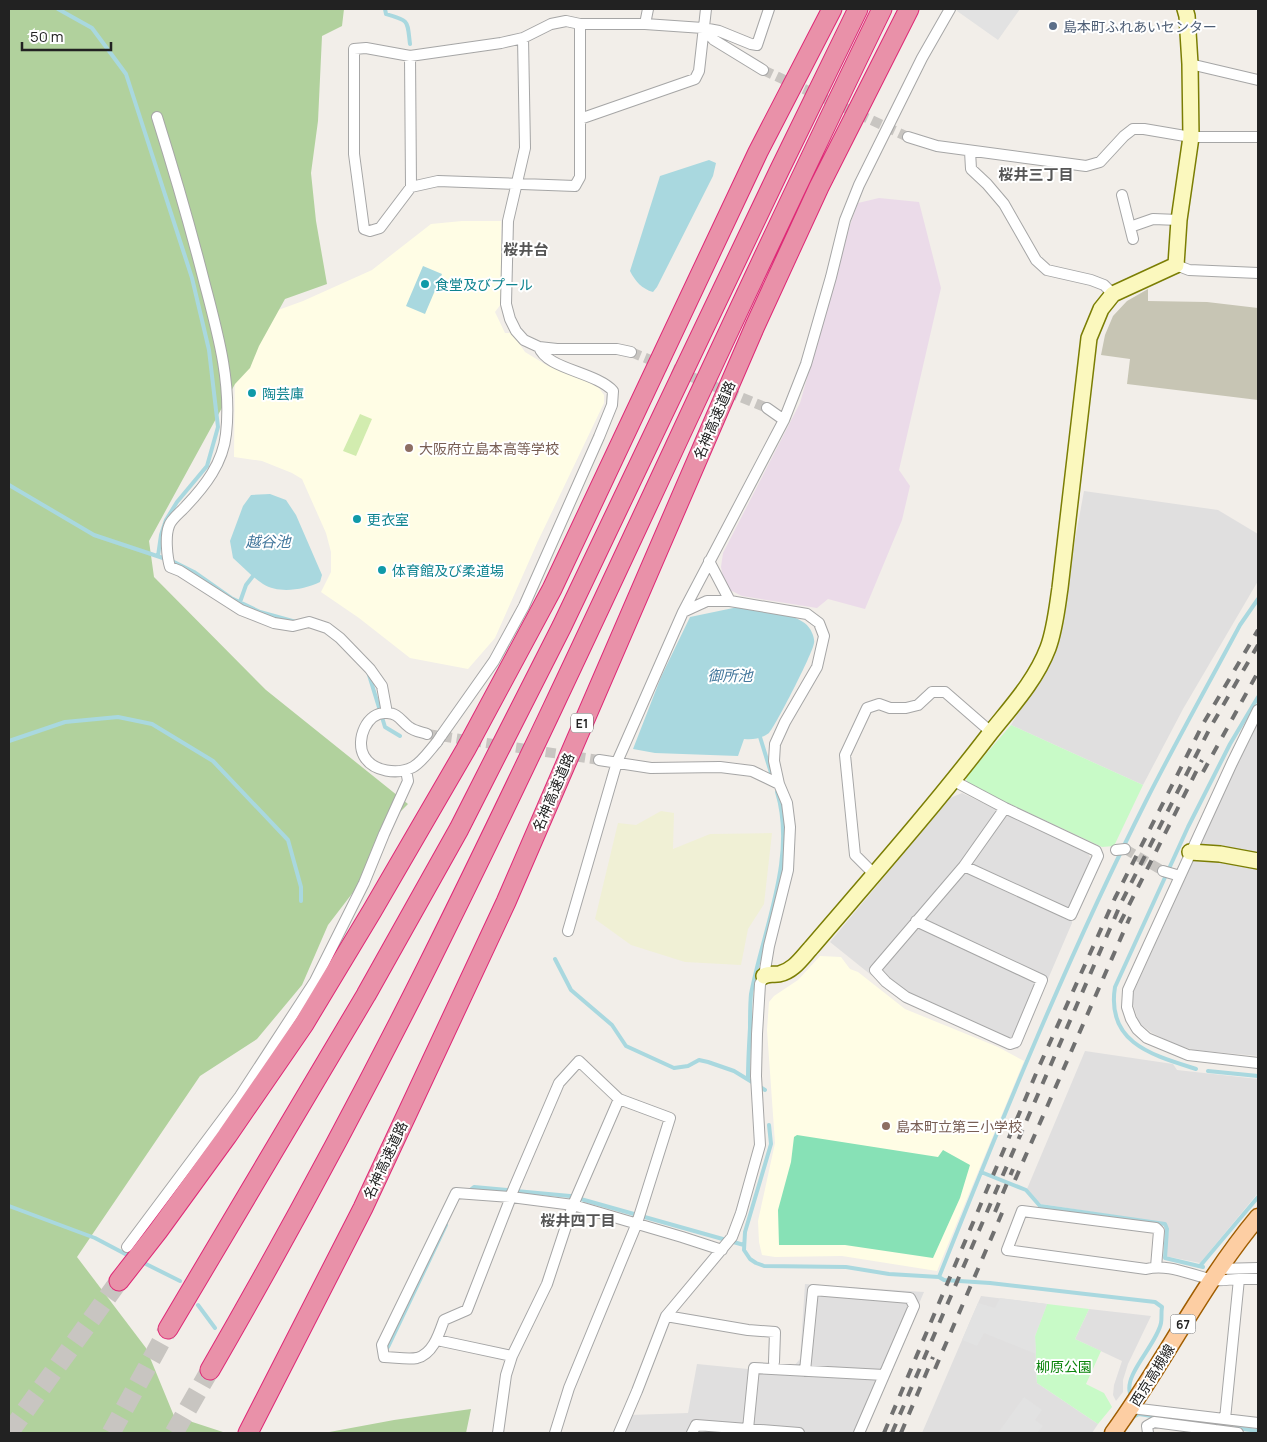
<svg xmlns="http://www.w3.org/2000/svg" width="1267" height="1442" font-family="Manrope,'Noto Sans JP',sans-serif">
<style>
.residential{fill:#e0dfdf}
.industrial{fill:#ebdbe9}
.education{fill:#fffde5}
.construction{fill:#c7c5b4}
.farmland{fill:#f0f0d5}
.grass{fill:#d2ecaf}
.forest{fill:#b1d19d}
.park{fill:#c8fac7}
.pitch{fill:#87e1b6}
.parking{fill:#e2e2e2}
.water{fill:#a9d8df}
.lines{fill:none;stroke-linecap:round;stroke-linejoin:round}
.stream{stroke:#a9d8df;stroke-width:4}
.street-tunnel{stroke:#c8c5c1;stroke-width:10;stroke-dasharray:10 5;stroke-linecap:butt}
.highway-tunnel{stroke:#c8c5c1;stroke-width:19;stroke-dasharray:19 9;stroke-linecap:butt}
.street-casing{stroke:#a6a6a6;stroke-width:12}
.secondary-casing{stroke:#7b7e04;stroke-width:18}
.primary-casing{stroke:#a05d00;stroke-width:19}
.highway-casing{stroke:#de2876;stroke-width:21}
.street{stroke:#fff;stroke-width:10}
.secondary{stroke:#fbf8be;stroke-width:15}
.primary{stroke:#fdcea3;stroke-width:16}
.highway{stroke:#e991a9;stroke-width:19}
.rail{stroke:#707070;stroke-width:4;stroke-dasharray:10 10;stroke-linecap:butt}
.street-bridge-casing{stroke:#a6a6a6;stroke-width:12;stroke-linecap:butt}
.street-bridge{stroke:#fff;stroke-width:10}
.service-dot{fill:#5c6f8a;stroke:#fff;stroke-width:2}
.culture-dot{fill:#0f9aa8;stroke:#fff;stroke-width:2}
.education-dot{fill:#8d6e63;stroke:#fff;stroke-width:2}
.labels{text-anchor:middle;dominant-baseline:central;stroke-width:4;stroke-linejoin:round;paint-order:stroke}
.shield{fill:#fff;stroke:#646464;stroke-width:1}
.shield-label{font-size:12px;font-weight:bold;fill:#222}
.service-label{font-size:14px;fill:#4e5e75;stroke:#fff;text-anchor:start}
.culture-label{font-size:14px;fill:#0d838f;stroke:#fff;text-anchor:start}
.street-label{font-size:14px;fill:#222;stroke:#fff}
.education-label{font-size:14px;fill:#785e54;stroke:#fff;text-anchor:start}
.park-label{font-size:14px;fill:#0b850b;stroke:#fff}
.neighbourhood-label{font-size:15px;font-weight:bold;fill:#555;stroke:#fff}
.water-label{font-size:15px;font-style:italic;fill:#43779c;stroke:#fff}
</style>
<rect width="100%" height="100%" fill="#f2eee9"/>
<!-- residential -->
<path class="residential" d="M 1084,491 L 1218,510 L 1258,534 L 1258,581 L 1183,709 L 1143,785 L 1011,725 L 1041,674 L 1059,627 Z
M 1258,718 L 1258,1056 L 1194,1050 L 1177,1045 L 1152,1033 L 1139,1023 L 1131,998 Z
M 962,793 L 1088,853 L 1091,859 L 1071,904 L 1072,923 L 1018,1049 L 901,999 L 830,942 L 950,798 Z
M 1085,1051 L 1173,1064 L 1177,1070 L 1258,1079 L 1258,1193 L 1200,1263 L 1165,1256 L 1169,1229 L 1166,1223 L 1041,1204 L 1027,1189 Z
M 805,1284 L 924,1292 L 864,1433 L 623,1433 L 630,1415 L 688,1413 L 697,1364 L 748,1369 L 750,1362 L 794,1366 L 800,1359 Z
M 981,1296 L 1047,1304 L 1035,1336 L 1037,1383 L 1098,1424 L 1092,1433 L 922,1433 Z
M 1089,1309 L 1151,1316 L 1128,1364 L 1123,1380 L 1123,1392 L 1116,1401 L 1113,1395 L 1114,1385 L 1122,1361 L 1075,1339 Z"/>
<!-- industrial -->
<path class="industrial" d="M 879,198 L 919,202 L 941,288 L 899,470 L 910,486 L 902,520 L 865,609 L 828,599 L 817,608 L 742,596 L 730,590 L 723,577 L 721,567 L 723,553 L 800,403 L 850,225 L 858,203 Z"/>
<!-- education -->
<path class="education" d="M 462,221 L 501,221 L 501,304 L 495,312 L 505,333 L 512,333 L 525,352 L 548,366 L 587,381 L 599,388 L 604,395 L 604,403 L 538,541 L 495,638 L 468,669 L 410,658 L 359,618 L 321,592 L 331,572 L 331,552 L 326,533 L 302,479 L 292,473 L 262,461 L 234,457 L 235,367 L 259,317 L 303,301 L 372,270 L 431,224 Z
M 820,956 L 841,957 L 850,969 L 858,972 L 905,1009 L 998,1047 L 1024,1061 L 937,1271 L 842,1256 L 775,1257 L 762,1255 L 759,1242 L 758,1221 L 775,1143 L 767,1030 L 769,1002 L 774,996 L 798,980 Z"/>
<!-- construction -->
<path class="construction" d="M 1148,289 L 1148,301 L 1207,302 L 1258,308 L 1258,400 L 1127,384 L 1130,359 L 1101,355 L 1105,335 L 1113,316 L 1127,301 Z"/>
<!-- farmland -->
<path class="farmland" d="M 661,811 L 674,813 L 673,849 L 710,834 L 772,833 L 764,904 L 748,929 L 741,965 L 685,962 L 631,945 L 595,919 L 618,823 L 636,825 Z"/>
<!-- grass -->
<path class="grass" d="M 360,414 L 372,419 L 356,456 L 343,451 Z"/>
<!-- forest -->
<path class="forest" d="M 9,9 L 344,9 L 342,26 L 322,36 L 318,121 L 311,173 L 316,221 L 327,284 L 285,299 L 259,346 L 250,368 L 235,384 L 149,541 L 154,577 L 266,690 L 408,804 L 395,817 L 374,865 L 328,925 L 302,985 L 257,1039 L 200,1076 L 77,1257 L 146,1348 L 174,1416 L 226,1433 L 9,1433 Z
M 471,1409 L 466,1433 L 324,1433 L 394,1420 Z"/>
<!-- park -->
<path class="park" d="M 1011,725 L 1143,785 L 1114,846 L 1102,847 L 967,784 L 966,777 Z
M 1047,1304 L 1089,1309 L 1075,1339 L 1101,1351 L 1086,1384 L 1104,1393 L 1112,1407 L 1098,1424 L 1037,1383 L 1035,1336 Z"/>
<!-- pitch -->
<path class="pitch" d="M 797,1135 L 938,1157 L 943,1150 L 970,1165 L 960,1198 L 933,1258 L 845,1245 L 779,1245 L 778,1210 L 791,1162 L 794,1137 Z"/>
<!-- parking -->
<path class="parking" d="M 958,9 L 1020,9 L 998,40 L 957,11 Z
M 1000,1298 L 1047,1304 L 1035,1336 L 1036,1354 L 984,1333 L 977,1346 L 962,1340 L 978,1303 L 995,1308 Z
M 1024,1397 L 1042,1410 L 1035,1420 L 1043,1426 L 1037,1433 L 998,1433 Z"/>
<!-- water -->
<path class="water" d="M 709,160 L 716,163 L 713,176 L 657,287 L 653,292 C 642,289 635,281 630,271 L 660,176 Z
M 423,266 L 442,274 L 425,314 L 406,306 Z
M 270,494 L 286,500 L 296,515 L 322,575 L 320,582 C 303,590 279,594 263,584 C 252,577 242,566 233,558 L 230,541 L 243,506 L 251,495 Z
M 738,607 C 756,610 801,612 810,629 C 812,632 815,639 814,643 C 813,653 775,727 769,733 C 761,739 752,740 744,739 L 738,756 L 655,753 L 633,749 L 661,677 L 690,617 Z"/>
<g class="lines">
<!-- stream -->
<path class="stream" d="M 58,9 L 92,28 L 126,74 L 192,278 L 209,350 L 218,427 L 207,466 L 177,502 L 166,520 L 161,535 L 158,556
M 385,9 L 386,14 C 410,21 407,20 410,44
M 9,485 L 94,535 L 172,561 L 194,572 L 231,598 L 260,612 L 296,622
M 240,602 L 246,585 L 253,576
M 369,675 L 385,727 L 400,736
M 760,737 L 772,776
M 9,741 L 65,722 L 118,717 L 152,724 L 213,761 L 288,840 L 301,887 L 301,901
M 555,959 L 571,990 L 612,1025 L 626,1046 L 674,1068 L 688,1066 L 699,1060 L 708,1062 L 734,1071 L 765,1090
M 1196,1069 C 1152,1055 1106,1043 1115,987 L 1188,827 L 1230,744 L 1258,697
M 1208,1071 L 1258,1076
M 748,1078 C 748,1061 749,1045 750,1028 C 750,1017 750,1005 751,994 C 763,930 797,857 777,792
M 769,1125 L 771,1144 L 745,1232 L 744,1250 L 750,1259 L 756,1263 L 764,1266 L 846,1267 L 889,1274 L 939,1277 L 944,1280 L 990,1283 L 1155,1302 L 1162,1307 C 1161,1312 1162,1318 1161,1323 C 1157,1344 1124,1374 1130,1393
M 981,1172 L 1026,1190 L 1040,1206 L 1165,1224 L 1167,1229 L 1165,1258 L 1203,1267
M 469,1191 L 474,1187 L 570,1196 L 744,1245
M 9,1206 L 95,1238 L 131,1257
M 142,1262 L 180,1281
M 1200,1266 L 1258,1197
M 1222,1274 L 1258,1273
M 939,1277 C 1003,1116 1069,954 1147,799 C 1177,740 1209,683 1240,625 L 1258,599
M 198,1305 L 215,1328
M 388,1347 L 446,1225
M 1133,1417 L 1139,1414 L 1197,1423
M 1236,1428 L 1258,1431"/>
<!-- street-tunnel -->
<path class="street-tunnel" d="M 763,70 L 908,137
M 631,352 L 767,408
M 427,734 L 599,760
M 1125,849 L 1163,871"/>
<!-- highway-tunnel -->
<path class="highway-tunnel" d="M 9,1433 L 119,1281
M 111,1433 L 168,1329
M 174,1433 L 210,1370"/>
<!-- street casing -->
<g class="street-casing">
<path id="street" d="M 645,24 L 648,9
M 703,28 L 714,40 L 763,70
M 410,56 L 411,187 L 438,181 L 575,186 L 580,177 L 580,24
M 1190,64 L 1258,80
M 157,117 C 174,171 190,226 204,281 C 217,331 232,382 226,434 C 223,463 205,486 186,506 C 181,512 171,519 169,526 C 165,536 167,557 170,567 L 180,571 L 241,610 L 274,623 L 293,626 L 309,622 L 327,628 L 340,638 L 370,669 L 382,686 L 387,713
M 580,119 L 695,79 L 699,71 L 706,9
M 908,137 L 937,146 L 1086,166 L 1100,162 L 1124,136 L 1133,129 L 1144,129 L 1191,137 L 1258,137
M 970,151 L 971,169 L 987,184 L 1004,204 L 1036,260 L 1047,270 L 1091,280 L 1104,285 L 1113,294
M 411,187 L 380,228 L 370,231 L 364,229 L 354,154 L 354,49 L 366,48 L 410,56 L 501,43 L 523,38
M 1122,195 L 1133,239
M 1130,227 L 1153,219 L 1179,220
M 1176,265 L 1189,270 L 1258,273
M 631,352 L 617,349 L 557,349 L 539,347 L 524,340 L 516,331 L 510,319 L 506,304 L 508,221 L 525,148 L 523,38 L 551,24 L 566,21 L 580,24 L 645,24 L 703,28 L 719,31 L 751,44 L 757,45 L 769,9
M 767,408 L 784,420
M 683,612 L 707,601 L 730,601 L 709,561
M 1258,710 L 1232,763 L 1143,957 L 1128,990 L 1127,1007 L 1131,1019 L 1137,1029 L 1147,1038 L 1188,1055 L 1258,1063
M 427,734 C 421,732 414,731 409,727 C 401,721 398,713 387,713 C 367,711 355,740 364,756 C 373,772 398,775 413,767 C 422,762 430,750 437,742
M 441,736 L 494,661 L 524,606 L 599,437 L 612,405 L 613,391 C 596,372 546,369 539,347
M 599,760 L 651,768 L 720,767 L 752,771 L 779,784
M 954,781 L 1005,808 L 1096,851 L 1098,856 L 1071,915 L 964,866
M 1116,850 L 1125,849
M 1163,871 L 1180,876
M 874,874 L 855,855 L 845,755 L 867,708 L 879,704 L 890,708 L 906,708 L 918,705 L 932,692 L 945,692 L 991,732
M 916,921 L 1042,980 L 1016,1042 L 1010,1044 L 906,997 L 886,982 L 875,970 L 964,866 L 1005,808
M 568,931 L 617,762 L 683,612 L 784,420 L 806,364 L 831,277 L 845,220 L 859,185 L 922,58 L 950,9
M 127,1247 L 240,1096 L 315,981 L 364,883 L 384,834 L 408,781 L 406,770
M 1156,1267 L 1159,1231 L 1156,1228 L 1022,1211 L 1007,1250 L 1146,1269 C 1169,1263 1192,1276 1215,1280 C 1222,1281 1231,1279 1239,1279
M 1218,1269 L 1258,1268
M 666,1316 L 748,1330 L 775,1332 L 774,1362
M 437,1340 L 512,1356
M 805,1371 L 813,1290 L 910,1298 L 914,1306 L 859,1433
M 1131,1408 L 1258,1423
M 1225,1419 L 1239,1279 L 1258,1279
M 748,1429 L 754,1368 L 884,1375
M 498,1433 L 506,1375 L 512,1356 L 547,1284 L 573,1205 L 619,1099
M 555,1433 L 569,1388 L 637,1223 L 670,1118 L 619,1099 L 579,1061 L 559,1083 L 511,1195 L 511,1197 L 467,1310 L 444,1320 C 439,1334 433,1354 417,1358 C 407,1360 394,1357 384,1357 L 382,1345 L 456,1193 L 511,1197 L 573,1205 L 682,1237 L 722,1250
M 619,1433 L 637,1391 L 666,1316 L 732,1237 L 741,1213 L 760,1145 L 756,1076 L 757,1034 L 760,984 L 764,976 L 769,946 L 788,870 L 790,827 L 787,803 L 779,784 L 774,761 L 775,744 L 785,722 L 817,667 L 824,636 L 819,623 L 807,614 L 730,601
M 692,1433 L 696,1425 L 799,1433
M 1148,1433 L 1147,1426 L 1154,1422 L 1215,1430
M 1214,1433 L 1215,1430 L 1238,1433"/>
</g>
<!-- secondary casing -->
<g class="secondary-casing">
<path id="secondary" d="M 1190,852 L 1220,854 L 1258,861
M 764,976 C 769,973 774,975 779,974 C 793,971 801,959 810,949 C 870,879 932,809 988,736 C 1010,708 1035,682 1048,648 C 1055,629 1057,608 1060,588 L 1089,338 L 1101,309 L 1113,294 L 1176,265 L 1179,220 L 1191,137 L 1190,64 L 1187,16 L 1185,9"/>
</g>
<!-- primary casing -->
<g class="primary-casing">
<path id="primary" d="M 1113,1433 C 1164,1363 1202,1284 1258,1217"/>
</g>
<!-- highway casing -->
<g class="highway-casing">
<path id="highway" d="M 119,1281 L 158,1231 L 227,1136 L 304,1024 L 372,911 L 466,749 L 552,589 L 758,152 L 832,9
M 168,1329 L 366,995 L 459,829 L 562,626 L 779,171 L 858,9
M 210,1370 C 286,1238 359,1103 427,967 C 585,650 727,326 882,9
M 248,1433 L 363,1208 L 506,902 L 755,326 L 819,187 L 909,9"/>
</g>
<!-- street -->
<use href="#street" class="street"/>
<!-- secondary -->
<use href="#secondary" class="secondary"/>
<!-- primary -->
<use href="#primary" class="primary"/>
<!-- highway -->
<use href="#highway" class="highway"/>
<!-- rail -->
<path class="rail" d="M 1203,772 L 1258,672
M 1120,923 L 1202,760
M 1015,1180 L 1130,917
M 995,1212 L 1013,1169
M 935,1369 L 1005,1206
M 884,1433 L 1038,1069 L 1115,898 L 1203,724 L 1258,630
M 892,1433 L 999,1184 L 1122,901 L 1210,728 L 1258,645
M 901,1433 L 933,1357"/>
<!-- street-bridge casing -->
<g class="street-bridge-casing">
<path id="street-bridge" d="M 437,742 L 441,736"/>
</g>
<!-- street-bridge -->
<use href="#street-bridge" class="street-bridge"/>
</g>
<!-- markers -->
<circle class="service-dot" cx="1053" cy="26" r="5"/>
<g class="culture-dot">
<circle cx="425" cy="284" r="5"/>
<circle cx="252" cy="393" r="5"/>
<circle cx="357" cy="519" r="5"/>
<circle cx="382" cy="570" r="5"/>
</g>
<g class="education-dot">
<circle cx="409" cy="448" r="5"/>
<circle cx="886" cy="1126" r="5"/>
</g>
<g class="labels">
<!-- shield labels -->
<g class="shield">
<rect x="571" y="713.5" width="22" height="19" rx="4"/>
<rect x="1170.5" y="1314.5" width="25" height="19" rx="4"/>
</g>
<g class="shield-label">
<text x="582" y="723">E1</text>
<text x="1183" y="1324">67</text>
</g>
<!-- service labels -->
<g class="service-label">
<text x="1063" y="26">島本町ふれあいセンター</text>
</g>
<!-- culture labels -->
<g class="culture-label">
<text x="435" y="284">食堂及びプール</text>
<text x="262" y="393">陶芸庫</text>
<text x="367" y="519">更衣室</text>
<text x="392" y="570">体育館及び柔道場</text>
</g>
<!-- street labels -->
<g class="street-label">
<text transform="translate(714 420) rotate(-67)">名神高速道路</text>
<text transform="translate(553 792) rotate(-67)">名神高速道路</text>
<text transform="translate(385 1160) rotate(-65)">名神高速道路</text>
<text transform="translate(1152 1375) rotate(-58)">西京高槻線</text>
</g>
<!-- education labels -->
<g class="education-label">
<text x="419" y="448">大阪府立島本高等学校</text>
<text x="896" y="1126">島本町立第三小学校</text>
</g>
<!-- park labels -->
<g class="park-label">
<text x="1064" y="1366">柳原公園</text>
</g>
<!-- neighbourhood labels -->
<g class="neighbourhood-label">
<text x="1036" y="174">桜井三丁目</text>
<text x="526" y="249">桜井台</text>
<text x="578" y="1220">桜井四丁目</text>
</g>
<!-- water labels -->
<g class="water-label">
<text x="268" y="541">越谷池</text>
<text x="730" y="675">御所池</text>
</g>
</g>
<!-- border -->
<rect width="1267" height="1442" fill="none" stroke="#222222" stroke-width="20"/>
<!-- scale -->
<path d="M22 42v8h89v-8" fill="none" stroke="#222222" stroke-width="2.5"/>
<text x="30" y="42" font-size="15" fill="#222222" stroke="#ffffff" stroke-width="4" paint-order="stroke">50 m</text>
</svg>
